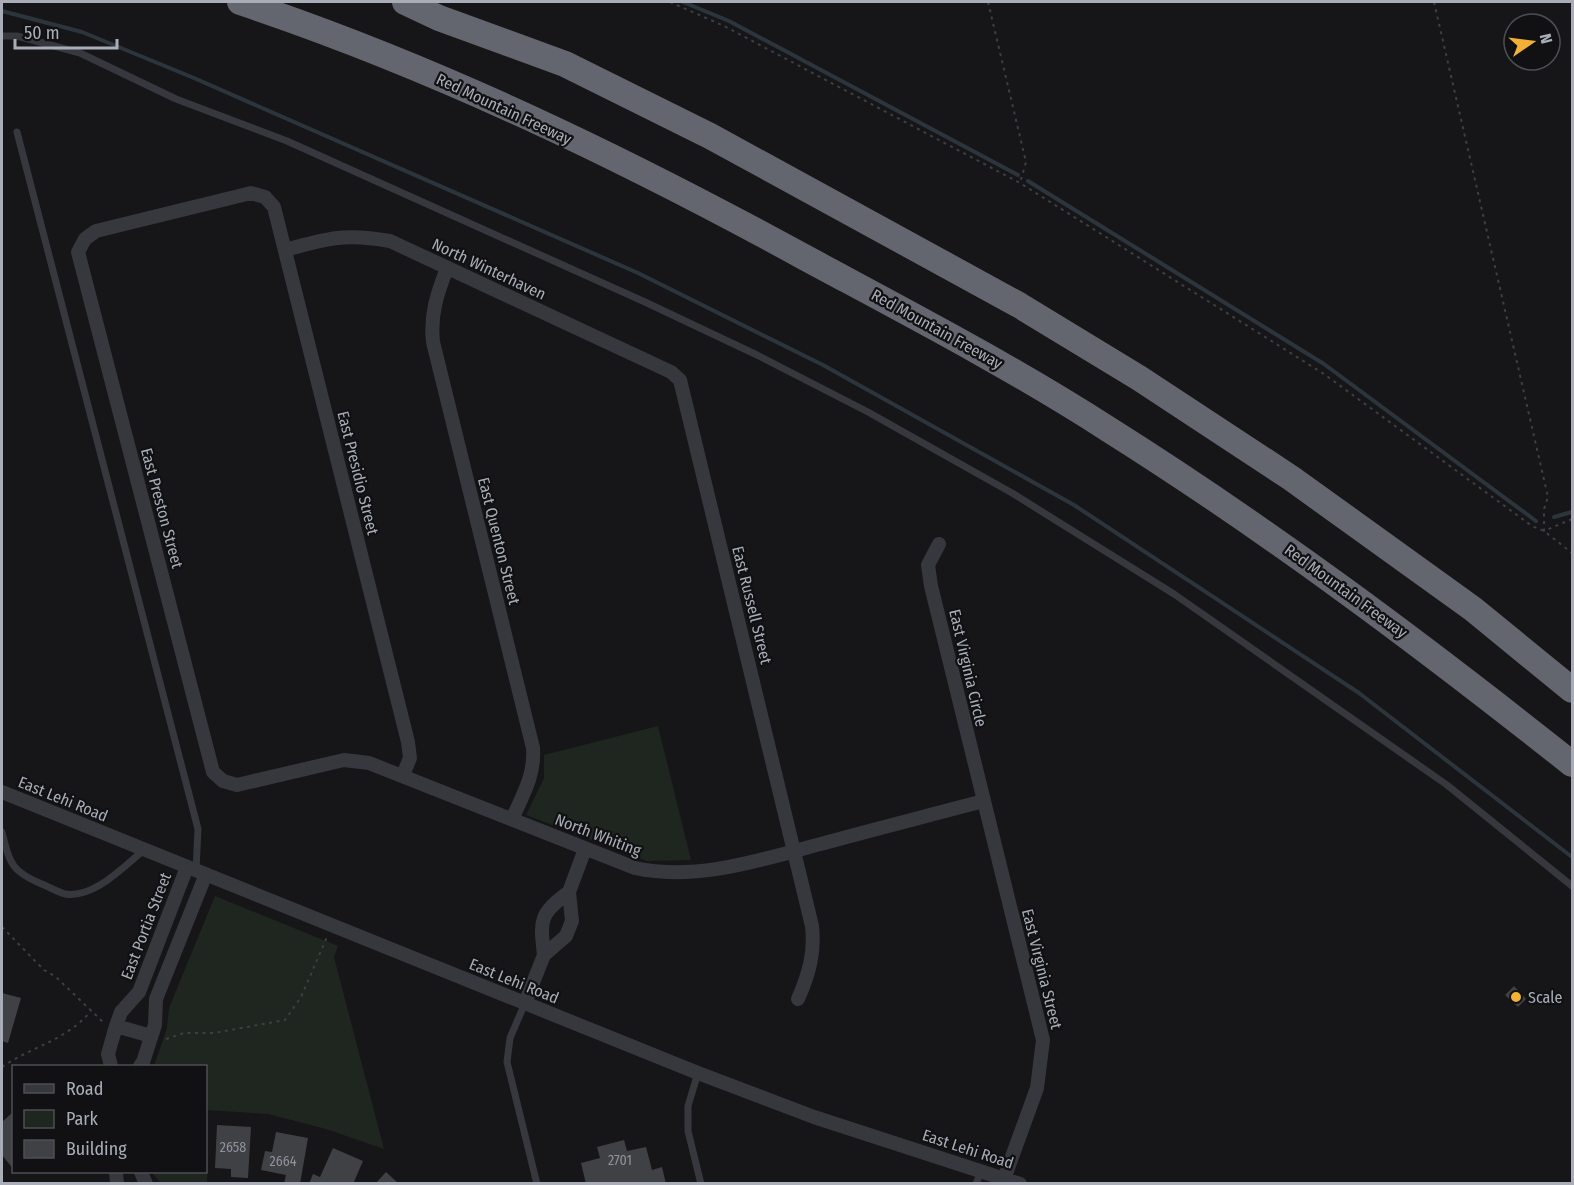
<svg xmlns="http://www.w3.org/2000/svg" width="1574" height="1185" font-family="'Fira Sans Condensed',sans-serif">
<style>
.green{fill:#1e261f}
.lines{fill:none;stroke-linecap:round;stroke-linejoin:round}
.stream{stroke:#2c353c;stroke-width:4}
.building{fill:#404145}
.path{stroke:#3d3f44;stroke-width:2;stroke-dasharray:3 4.5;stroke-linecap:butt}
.service{stroke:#37383d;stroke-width:7}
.minor{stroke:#37383d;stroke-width:14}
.motorway{stroke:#63666e;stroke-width:26}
.poi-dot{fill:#f2b134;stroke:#111113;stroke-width:2}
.labels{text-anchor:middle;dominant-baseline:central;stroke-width:4.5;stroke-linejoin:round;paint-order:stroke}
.number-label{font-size:14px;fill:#8e929b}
.street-label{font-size:16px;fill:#a8adb8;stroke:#111113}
.poi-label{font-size:16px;fill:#a8adb8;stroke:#111113;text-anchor:start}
</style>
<rect width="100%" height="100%" fill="#161618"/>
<!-- green -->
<path class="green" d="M 658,726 L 691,860 L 647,861 L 526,815 L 544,778 L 544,755 Z
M 215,896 L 338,946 L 334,957 L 384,1149 L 326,1129 L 268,1114 L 207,1110 L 207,1183 L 161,1183 L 152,1173 L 206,1172 L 206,1066 L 154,1066 L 167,1028 L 169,1008 Z"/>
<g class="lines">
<!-- stream -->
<path class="stream" d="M 683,2 L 729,21 L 1018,175
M 2,11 L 82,32 L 194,78 L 638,273 L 823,365 L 1074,505 L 1359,693 L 1572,857
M 1028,181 L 1324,364 L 1536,521
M 1554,517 L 1572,512"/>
</g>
<!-- building -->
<path class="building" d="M 1514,986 L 1526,999 L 1518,1007 L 1505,995 Z
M 2,993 L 21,998 L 8,1043 L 2,1041 Z
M 12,1113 L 14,1115 L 14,1170 L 2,1155 L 2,1122 Z
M 217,1125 L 251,1127 L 248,1178 L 231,1177 L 231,1169 L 215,1168 Z
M 276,1132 L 308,1138 L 300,1184 L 284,1184 L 286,1175 L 261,1170 L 265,1151 L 272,1152 Z
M 624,1140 L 627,1151 L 646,1147 L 652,1170 L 662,1167 L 666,1184 L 586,1184 L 581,1163 L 600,1158 L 597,1147 Z
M 333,1148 L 363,1161 L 353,1184 L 309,1184 L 313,1174 L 320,1177 Z
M 386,1172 L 399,1184 L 375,1184 Z"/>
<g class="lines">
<!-- path -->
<path class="path" d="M 670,2 L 724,26 L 1020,183 L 1324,374 L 1532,526 L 1544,531 L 1572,553
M 988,2 L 1026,162 L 1020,183
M 1434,2 L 1548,497 L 1544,509 L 1544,531 L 1572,519
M 2,927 L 44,970 L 56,977 L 104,1023
M 166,1039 L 184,1033 L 214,1033 L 285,1020 L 301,997 L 327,937
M 2,1067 C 33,1046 67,1040 91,1011"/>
<!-- service -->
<path class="service" d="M 2,36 L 17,36 L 80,53 L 176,99 L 287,141 L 645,302 L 757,355 L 868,412 L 1012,493 L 1174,594 L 1447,785 L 1572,886
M 17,132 L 198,829 L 196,870
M 2,832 C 10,865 12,872 44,885 C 51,888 58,892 65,894 C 94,899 124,866 144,850
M 525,1003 L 510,1038 L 507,1062 L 537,1184
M 698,1073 L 688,1106 L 688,1131 L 701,1184
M 976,1184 L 981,1171"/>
<!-- minor -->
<path class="minor" d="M 285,250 C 328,238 345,233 390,241 L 671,372 L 680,380 L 812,926 C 815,953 809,974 798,999
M 447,268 C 437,294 430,315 433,342 L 533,748 C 535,775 523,795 512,819
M 939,544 L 928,565 L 931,586 L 1043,1040 L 1037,1088 L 1004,1179
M 403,775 L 410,758 L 408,742 L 274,207 L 265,197 L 251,193 L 96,231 L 85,239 L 78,252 L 213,772 L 223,781 L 237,785 L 344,760 L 369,763 L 635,868 C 699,882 766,858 828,842 C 879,828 931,815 983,801
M 2,792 L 698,1073 L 814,1117 L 1020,1184
M 544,955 C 540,920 539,914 569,892
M 525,1003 L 544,955 L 566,936 L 572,921 L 569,892 L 585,849
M 116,1026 L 151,1036
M 111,1066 L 108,1054 L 116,1026 L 121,1012 L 139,992 L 187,867
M 140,1066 L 143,1062 L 155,1025 L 156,999 L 206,874
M 116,1172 L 117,1184
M 141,1172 L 146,1184"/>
<!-- motorway -->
<path class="motorway" d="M 240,2 C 435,67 623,158 804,257 C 906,312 1010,366 1108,429 C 1270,531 1422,645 1572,764
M 405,2 L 439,18 L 565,64 L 710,136 L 1019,305 L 1139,378 L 1291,478 L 1473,609 L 1572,690"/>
</g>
<!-- markers -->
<circle class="poi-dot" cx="1516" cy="997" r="6"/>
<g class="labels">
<!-- number labels -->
<g class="number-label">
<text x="233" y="1147">2658</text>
<text x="620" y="1160">2701</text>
<text x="283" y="1161">2664</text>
</g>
<!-- street labels -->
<g class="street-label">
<text transform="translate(504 109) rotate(25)">Red Mountain Freeway</text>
<text transform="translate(489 269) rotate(25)">North Winterhaven</text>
<text transform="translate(937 329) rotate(29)">Red Mountain Freeway</text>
<text transform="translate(358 473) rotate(76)">East Presidio Street</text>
<text transform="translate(162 508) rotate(75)">East Preston Street</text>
<text transform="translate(499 541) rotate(76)">East Quenton Street</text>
<text transform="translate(1346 591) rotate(36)">Red Mountain Freeway</text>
<text transform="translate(752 605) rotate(76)">East Russell Street</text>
<text transform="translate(968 668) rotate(77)">East Virginia Circle</text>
<text transform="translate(63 799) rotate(22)">East Lehi Road</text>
<text transform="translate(598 835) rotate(21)">North Whiting</text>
<text transform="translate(146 926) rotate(-69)">East Portia Street</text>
<text transform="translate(1042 969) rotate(76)">East Virginia Street</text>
<text transform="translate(514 981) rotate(22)">East Lehi Road</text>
<text transform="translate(968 1149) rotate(18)">East Lehi Road</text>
</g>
<!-- poi labels -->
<g class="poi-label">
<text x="1528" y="997">Scale</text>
</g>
</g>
<!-- border -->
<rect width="1574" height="1185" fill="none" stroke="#a8adb8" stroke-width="6"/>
<!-- legend -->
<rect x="12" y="1065" width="195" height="108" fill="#111113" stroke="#4d4f55" stroke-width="1.5"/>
<rect x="24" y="1084" width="30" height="9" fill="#37383d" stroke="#4d4f55" stroke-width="1.5"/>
<text x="66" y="1095" font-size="18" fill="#a8adb8">Road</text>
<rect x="24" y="1110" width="30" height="18" fill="#1e261f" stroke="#4d4f55" stroke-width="1.5"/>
<text x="66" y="1125" font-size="18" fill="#a8adb8">Park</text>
<rect x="24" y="1140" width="30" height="18" fill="#404145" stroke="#4d4f55" stroke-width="1.5"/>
<text x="66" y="1155" font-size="18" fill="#a8adb8">Building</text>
<!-- north arrow -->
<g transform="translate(1532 42) rotate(76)"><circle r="28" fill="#111113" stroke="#4d4f55" stroke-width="1.5"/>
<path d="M0-4.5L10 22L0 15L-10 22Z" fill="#f2b134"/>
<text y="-9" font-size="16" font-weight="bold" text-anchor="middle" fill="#a8adb8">N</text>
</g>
<!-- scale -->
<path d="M15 39v9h102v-9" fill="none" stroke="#a8adb8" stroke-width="3"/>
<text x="24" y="39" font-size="18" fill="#a8adb8" stroke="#111113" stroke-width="4.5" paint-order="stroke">50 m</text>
</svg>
